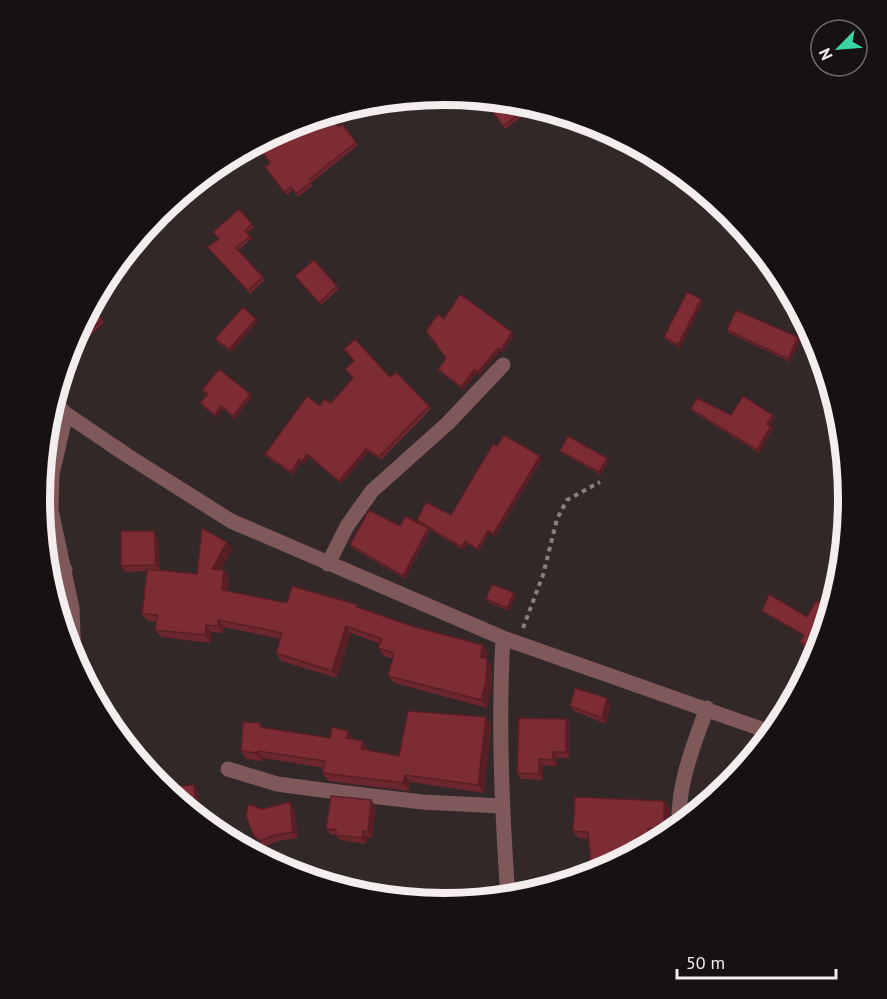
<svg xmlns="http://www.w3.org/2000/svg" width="887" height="999" font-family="'PT Sans',sans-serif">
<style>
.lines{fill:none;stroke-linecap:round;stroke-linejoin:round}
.path{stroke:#898181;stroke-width:4;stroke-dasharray:4.5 4.5;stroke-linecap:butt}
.minor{stroke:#7f5959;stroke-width:15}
.wall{fill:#6c262d}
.shaded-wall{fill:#581f24}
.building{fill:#7d2c34;stroke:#581f24;stroke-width:1.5}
.rim{fill:none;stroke:#f3eded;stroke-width:8}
</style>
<rect width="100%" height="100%" fill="#322828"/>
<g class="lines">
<!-- path -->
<path class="path" d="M 523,628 L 543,575 L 557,519 L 567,500 L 600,482"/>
<!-- minor -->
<path class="minor" d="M 210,170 L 222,161
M 53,401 L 66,414 L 128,456 L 231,521 L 503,638 L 773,733
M 66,414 L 52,474 L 51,510 L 72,608 L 74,662
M 328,564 L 347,526 L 372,491 L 448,423 L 503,365
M 46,574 L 65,570
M 503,638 C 498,724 502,811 508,898
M 228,769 L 277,784 L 322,790 L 422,802 L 501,806
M 679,827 C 677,786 693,746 707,708"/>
</g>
<!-- wall -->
<path class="wall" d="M 490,100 L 526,104 L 522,107 L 527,113 L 505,129 L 487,104 L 490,102 Z
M 323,122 L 339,127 L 342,124 L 358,145 L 311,183 L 312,186 L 298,197 L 293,190 L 287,195 L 265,167 L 270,163 L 283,142 L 296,137 Z
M 252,224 L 254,227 L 247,233 L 252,238 L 238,251 L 265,280 L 250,294 L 207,247 Z
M 295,276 L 337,286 L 339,289 L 321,305 Z
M 703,302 L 680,348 L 666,340 L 664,337 Z
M 90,306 L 104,322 L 89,337 L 87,334 L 68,351 L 70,344 Z
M 444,319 L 514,335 L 503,353 L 500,351 L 480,375 L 477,373 L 463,390 L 440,372 L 438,369 L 446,358 Z
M 258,322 L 231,352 L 217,342 L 215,339 Z
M 727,330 L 800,340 L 790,362 L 729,333 Z
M 390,377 L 429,406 L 431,409 L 381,460 L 368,452 L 341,484 L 309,457 L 304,464 L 301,462 L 293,475 L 267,457 L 265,454 L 320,406 L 331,403 Z
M 202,390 L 252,397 L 235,419 L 223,409 L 217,418 L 202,406 L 200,403 L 207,395 Z
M 691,409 L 731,415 L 775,418 L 770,426 L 773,429 L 759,453 L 693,412 Z
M 497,446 L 542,459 L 495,537 L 490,533 L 479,551 L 467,544 L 463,550 L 429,529 L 430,531 L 405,579 L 352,548 L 350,545 L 400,526 L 419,523 L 417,520 L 451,515 Z
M 560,451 L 609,461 L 601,475 L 562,453 Z
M 158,537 L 160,570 L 197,574 L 232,549 L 221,570 L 229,578 L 228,591 L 287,603 L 360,608 L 415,627 L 483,645 L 488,653 L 486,659 L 492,666 L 491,690 L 487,708 L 394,683 L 388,676 L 393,659 L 384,656 L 378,648 L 380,644 L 351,633 L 337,678 L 281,661 L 276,653 L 280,639 L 224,627 L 223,633 L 211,632 L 210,643 L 161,637 L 155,630 L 156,622 L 148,621 L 142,614 L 147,571 L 125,572 L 121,566 Z
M 837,590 L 817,654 L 802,645 L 800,642 L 804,636 L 764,613 L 762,611 L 807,617 L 821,603 Z
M 514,593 L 516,596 L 509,611 L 488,602 L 486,599 Z
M 611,704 L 606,724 L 574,711 L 570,706 Z
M 566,719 L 570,725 L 570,758 L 557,758 L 557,766 L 543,765 L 543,780 L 521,779 L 517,773 Z
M 260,723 L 263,728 L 330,738 L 353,738 L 363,741 L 368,749 L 368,751 L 399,756 L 491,725 L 484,793 L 410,782 L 409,791 L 328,781 L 322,773 L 324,768 L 263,758 L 263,761 L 246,759 L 241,751 Z
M 376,806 L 372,838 L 367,837 L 366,844 L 340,840 L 336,835 L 330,834 L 326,829 Z
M 294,808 L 298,838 L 278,841 L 264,847 L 253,834 L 262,809 Z
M 670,808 L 669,835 L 653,835 L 652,844 L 578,838 L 573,831 Z"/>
<!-- shaded-wall -->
<path class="shaded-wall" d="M 701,299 L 703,302 L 680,348 L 678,345 Z
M 256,319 L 258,322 L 231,352 L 229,349 Z
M 512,332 L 514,335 L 503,353 L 501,350 Z
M 798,337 L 800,340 L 790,362 L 788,359 Z
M 498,348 L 500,351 L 480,375 L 478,372 Z
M 474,370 L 477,373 L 463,390 L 461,387 Z
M 250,394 L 252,397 L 235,419 L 233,416 Z
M 221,406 L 223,409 L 217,418 L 215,415 Z
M 773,415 L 775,418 L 769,427 L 767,424 Z
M 771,426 L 773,429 L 759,453 L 757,450 Z
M 366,449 L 368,452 L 341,484 L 339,481 Z
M 307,454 L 309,457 L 304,464 L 302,461 Z
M 540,456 L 542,459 L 495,537 L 493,534 Z
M 607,458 L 609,461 L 601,475 L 599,472 Z
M 299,459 L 301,462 L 293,475 L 291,472 Z
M 428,528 L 430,531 L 405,579 L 403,576 Z
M 154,531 L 158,537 L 160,571 L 156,565 Z
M 488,531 L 490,533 L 479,551 L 477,549 Z
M 465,541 L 467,544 L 463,550 L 461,547 Z
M 227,542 L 232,549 L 218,576 L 212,569 Z
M 224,570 L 229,578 L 227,597 L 222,590 Z
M 514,593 L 516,596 L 509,611 L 507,608 Z
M 218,620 L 224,627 L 223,633 L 218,626 Z
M 206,625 L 211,632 L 210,643 L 205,635 Z
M 346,626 L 351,633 L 337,678 L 332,671 Z
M 483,645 L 488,653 L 485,664 L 480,657 Z
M 487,659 L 492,666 L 491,690 L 487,708 L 481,700 Z
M 607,698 L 611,704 L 606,724 L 602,718 Z
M 486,717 L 491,725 L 484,793 L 478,785 Z
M 566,719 L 570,725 L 570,758 L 566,752 Z
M 121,723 L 125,729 L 126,747 L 122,742 Z
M 348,731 L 353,738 L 346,738 Z
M 363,741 L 368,749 L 367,757 L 361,749 Z
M 258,751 L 263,758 L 263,761 L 257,753 Z
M 553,752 L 557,758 L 557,766 L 553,760 Z
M 539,759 L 543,765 L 543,780 L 539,774 Z
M 405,775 L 410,782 L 409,791 L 403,783 Z
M 194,785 L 198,791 L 201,821 L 197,818 Z
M 371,800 L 376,806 L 372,838 L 368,832 Z
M 664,801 L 670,808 L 669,835 L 664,828 Z
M 290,802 L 294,808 L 298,838 L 293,832 Z
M 648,828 L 653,835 L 653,844 L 648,837 Z
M 363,831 L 367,837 L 366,844 L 362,838 Z
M 638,837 L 643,844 L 644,849 L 641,850 Z"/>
<!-- building -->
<path class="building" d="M 489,100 L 490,100 L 522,103 L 520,104 L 524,110 L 503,126 L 487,104 L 490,102 Z
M 330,116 L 339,127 L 342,124 L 356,142 L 309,180 L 310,183 L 296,194 L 291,187 L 284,192 L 265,167 L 270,163 L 263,153 L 281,140 L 283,142 L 294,134 L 296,137 L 319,117 L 323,122 Z
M 239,209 L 252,224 L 245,231 L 250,236 L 236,248 L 263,277 L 248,291 L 207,247 L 219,239 L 213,232 Z
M 314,260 L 337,286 L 319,303 L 295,276 Z
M 687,292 L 701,299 L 678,345 L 664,337 Z
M 460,294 L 512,332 L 501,350 L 498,348 L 478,372 L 474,370 L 461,387 L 438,369 L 446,358 L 426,331 L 438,314 L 444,319 Z
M 90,306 L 102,319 L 87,334 L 84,331 L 70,345 Z
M 243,307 L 256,319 L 229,349 L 215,339 Z
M 736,310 L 798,337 L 788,359 L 727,330 Z
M 355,339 L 390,377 L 396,372 L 429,406 L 379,457 L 366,449 L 339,481 L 307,454 L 302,461 L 299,459 L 291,472 L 265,454 L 307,396 L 320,406 L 324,399 L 331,403 L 353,378 L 345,369 L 354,361 L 344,349 Z
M 219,369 L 250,394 L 233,416 L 221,406 L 215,415 L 200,403 L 208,394 L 202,390 Z
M 743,396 L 773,415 L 767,424 L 771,426 L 757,450 L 691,409 L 697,398 L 731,415 Z
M 504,435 L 540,456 L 493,534 L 488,531 L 477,549 L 465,541 L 461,547 L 417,520 L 426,502 L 451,515 L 493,444 L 497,446 Z
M 568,436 L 607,458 L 599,472 L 560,451 Z
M 369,510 L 400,526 L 405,516 L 428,528 L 403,576 L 350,545 Z
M 202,528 L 227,542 L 212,569 L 224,570 L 222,590 L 287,603 L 292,586 L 358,605 L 357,607 L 415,627 L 483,645 L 480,657 L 487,659 L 486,682 L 481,700 L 388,676 L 394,653 L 378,648 L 382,639 L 346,626 L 332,671 L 276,653 L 282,633 L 218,620 L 218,626 L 206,625 L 205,635 L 155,630 L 157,615 L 142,614 L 147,569 L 197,574 Z
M 121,531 L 154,531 L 156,565 L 121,566 Z
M 492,584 L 514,593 L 507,608 L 486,599 Z
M 830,587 L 837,590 L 818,652 L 800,642 L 804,635 L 762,611 L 769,594 L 807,617 L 816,601 L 821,603 Z
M 575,688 L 607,698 L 602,718 L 570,706 Z
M 408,711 L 486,717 L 478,785 L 405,775 L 403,783 L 322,773 L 325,761 L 258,751 L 257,753 L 241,751 L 243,722 L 260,723 L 260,727 L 330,738 L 332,727 L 348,731 L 346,738 L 363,741 L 361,749 L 399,756 Z
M 519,718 L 566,719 L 566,752 L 553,752 L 553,760 L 539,759 L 539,774 L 517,773 Z
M 121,723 L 122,742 L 107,724 Z
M 194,785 L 197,818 L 161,789 L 163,787 Z
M 331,796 L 371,800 L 368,832 L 363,831 L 362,838 L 336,835 L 336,830 L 326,829 Z
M 575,797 L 664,801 L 664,828 L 648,828 L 648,837 L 638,837 L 641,850 L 598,873 L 592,875 L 588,832 L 573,831 Z
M 290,802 L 293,832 L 274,835 L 260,841 L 253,834 L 246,816 L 248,804 L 262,809 Z"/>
<!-- crop -->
<path d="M0 0H887V999H0ZM50 499a394 394 0 1 1 788 0a394 394 0 1 1-788 0Z" fill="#161212" fill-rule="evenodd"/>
<path class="rim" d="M50 499a394 394 0 1 1 788 0a394 394 0 1 1-788 0Z"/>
<!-- north arrow -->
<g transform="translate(839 48) rotate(245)"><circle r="28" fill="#161212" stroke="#6e6a6a" stroke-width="1.5"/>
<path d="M0-4.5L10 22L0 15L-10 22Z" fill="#3ad4a5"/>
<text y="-9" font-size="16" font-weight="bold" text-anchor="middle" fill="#f3eded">N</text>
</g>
<!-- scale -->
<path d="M677 969v9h159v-9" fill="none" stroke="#f3eded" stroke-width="3"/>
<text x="686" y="969" font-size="18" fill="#f3eded" stroke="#161212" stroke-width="4.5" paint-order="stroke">50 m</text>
</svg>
